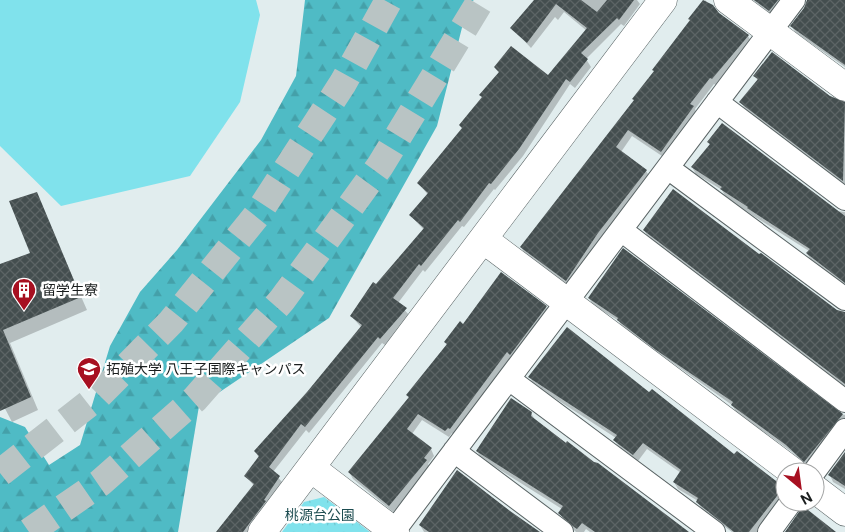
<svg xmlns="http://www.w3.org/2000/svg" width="845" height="532" font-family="'Public Sans','Noto Sans JP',sans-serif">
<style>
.grass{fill:#80e2ec}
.forest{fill:url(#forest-firs)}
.park{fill:url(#park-crowns)}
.shadow{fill:#0003}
.building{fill:url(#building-cross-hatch)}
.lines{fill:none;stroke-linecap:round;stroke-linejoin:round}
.highway-tunnel{stroke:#b9c4c4;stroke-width:28;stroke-dasharray:28 14;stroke-linecap:butt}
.street-casing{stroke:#596364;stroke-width:24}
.secondary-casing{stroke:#596364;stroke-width:29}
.street{stroke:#fff;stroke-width:22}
.secondary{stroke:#fff;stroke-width:28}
.labels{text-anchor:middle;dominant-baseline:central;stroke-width:5;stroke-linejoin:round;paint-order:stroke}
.poi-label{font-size:14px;fill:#1a1e1e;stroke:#fff;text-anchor:start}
.park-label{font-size:14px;fill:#1c4c50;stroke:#fff}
</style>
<defs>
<pattern id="forest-firs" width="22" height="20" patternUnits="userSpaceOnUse" patternTransform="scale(1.25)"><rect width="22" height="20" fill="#4fbbc5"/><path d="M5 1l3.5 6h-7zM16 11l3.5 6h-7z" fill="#44a0a9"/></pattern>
<pattern id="park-crowns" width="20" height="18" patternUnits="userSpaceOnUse" patternTransform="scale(1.25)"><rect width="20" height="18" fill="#80e2ec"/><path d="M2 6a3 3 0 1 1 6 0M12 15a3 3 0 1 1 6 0" fill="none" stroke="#6ec1ca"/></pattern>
<pattern id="building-cross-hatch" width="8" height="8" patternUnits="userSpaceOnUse" patternTransform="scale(1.25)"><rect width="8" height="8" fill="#444e4f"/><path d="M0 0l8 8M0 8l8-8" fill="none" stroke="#5c6465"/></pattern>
</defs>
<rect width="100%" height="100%" fill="#e1edee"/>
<!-- grass -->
<path class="grass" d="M 0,0 L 256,0 L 260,15 L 240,102 L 190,176 L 61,206 L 0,146 Z"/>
<!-- forest -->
<path class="forest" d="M 305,0 L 474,0 L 468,4 L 437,126 L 329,318 L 199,406 L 178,532 L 0,532 L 0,417 L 25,427 L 49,465 L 80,445 L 110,346 L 140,292 L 177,250 L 261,140 L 296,76 Z"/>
<!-- park -->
<path class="park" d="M 324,497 L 370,532 L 282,532 L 304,502 Z"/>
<!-- shadow -->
<path class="shadow" d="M 537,0 L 637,0 L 640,4 L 624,26 L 621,24 L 586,59 L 591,67 L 575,88 L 570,84 L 523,156 L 495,190 L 494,189 L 464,227 L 462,226 L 425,272 L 423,270 L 398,303 L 410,316 L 385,345 L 382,343 L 309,433 L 306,430 L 273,472 L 283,483 L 251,532 L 218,532 L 254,486 L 246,476 L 259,458 L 255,451 L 308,393 L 361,327 L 351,316 L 424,230 L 410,215 L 428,195 L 419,184 L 463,130 L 483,98 L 481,95 L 499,73 L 495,68 L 548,77 L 587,31 L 564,12 L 558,20 L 555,17 L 531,48 L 512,28 Z
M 705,0 L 718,13 L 748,36 L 752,43 L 716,85 L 714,84 L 695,109 L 697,114 L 665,158 L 632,136 L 621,152 L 646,171 L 650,177 L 570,287 L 525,254 L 521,247 L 635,101 Z
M 753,0 L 787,0 L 774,17 Z
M 813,0 L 845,0 L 845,67 L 796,33 L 792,27 Z
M 755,76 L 829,97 L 845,105 L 845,185 L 745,109 L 741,102 L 758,81 Z
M 708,142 L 837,211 L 845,212 L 845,285 L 811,260 L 807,254 L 809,251 L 752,215 L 725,196 L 722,190 L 696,174 L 692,167 L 710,145 Z
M 674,191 L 845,318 L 845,388 L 648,237 L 644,230 Z
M 36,194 L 87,310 L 10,343 L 38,410 L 12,422 L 0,399 L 0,266 L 31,254 Z
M 589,298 L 836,413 L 845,415 L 845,426 L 808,468 L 792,452 L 736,412 L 732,405 L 622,327 L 619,321 L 593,305 Z
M 546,307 L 550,314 L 454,435 L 452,433 L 449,437 L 422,420 L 412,434 L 431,449 L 434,456 L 428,464 L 430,467 L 393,512 L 353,479 L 349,472 L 409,399 L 407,395 L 447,346 L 445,342 L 463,325 Z
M 530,377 L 650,394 L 735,456 L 737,453 L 783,488 L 785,497 L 758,532 L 732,532 L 701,509 L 698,501 L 678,489 L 674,482 L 681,473 L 647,449 L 638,461 L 619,447 L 615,441 L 616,438 L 533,384 Z
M 531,413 L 535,420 L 687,532 L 590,532 L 586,529 L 584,532 L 576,532 L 564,520 L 560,513 L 562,509 L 481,458 L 477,451 Z
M 845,454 L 845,489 L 833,482 L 830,475 Z
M 458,472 L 538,532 L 424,532 L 420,525 Z"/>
<!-- building -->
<path class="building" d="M 534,0 L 581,0 L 597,12 L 607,0 L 634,0 L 619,20 L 617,18 L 581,53 L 588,59 L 570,82 L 566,79 L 519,149 L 491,184 L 489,183 L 460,222 L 458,220 L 421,266 L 419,264 L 393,298 L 407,308 L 380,339 L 378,337 L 305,427 L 301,424 L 269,467 L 280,476 L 264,500 L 266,501 L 243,532 L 216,532 L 254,484 L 244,476 L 259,456 L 254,451 L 307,392 L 362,325 L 350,316 L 373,282 L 376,284 L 424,228 L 409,215 L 428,193 L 417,183 L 462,128 L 459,125 L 482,97 L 479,95 L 499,72 L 494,67 L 511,46 L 548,75 L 587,28 L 556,4 L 527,43 L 510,28 Z
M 703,0 L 713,5 L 719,13 L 749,35 L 712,79 L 710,78 L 690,104 L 694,106 L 661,152 L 628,130 L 616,147 L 647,170 L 598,233 L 566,281 L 520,247 L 634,100 L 632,99 L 654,71 L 652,70 L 690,20 L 688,19 Z
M 754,0 L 778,0 L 769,11 Z
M 807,0 L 845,0 L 845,65 L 790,26 L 804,8 Z
M 772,52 L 830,96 L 845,102 L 843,181 L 739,102 L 758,79 L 753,76 Z
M 722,123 L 845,216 L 845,283 L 806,253 L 810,249 L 747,208 L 748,207 L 720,189 L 722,187 L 691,167 L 710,144 L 707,142 Z
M 673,189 L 759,254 L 761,253 L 837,310 L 845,312 L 845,384 L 643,230 Z
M 37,192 L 81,297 L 3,330 L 31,397 L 0,411 L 0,264 L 30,253 L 9,201 Z
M 623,248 L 843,414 L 804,462 L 786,445 L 731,405 L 733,402 L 656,350 L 617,320 L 618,318 L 588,298 Z
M 501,272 L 547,306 L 510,355 L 507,352 L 450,429 L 448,428 L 445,431 L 418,414 L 407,429 L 432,448 L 424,458 L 427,460 L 389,506 L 348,472 L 409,397 L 406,395 L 447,344 L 444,342 L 460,321 L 463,324 Z
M 567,327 L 649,392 L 652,389 L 734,454 L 737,451 L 784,487 L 749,532 L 734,532 L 696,502 L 698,498 L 673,482 L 681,470 L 643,443 L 633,455 L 613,440 L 617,435 L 528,377 Z
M 511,398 L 532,412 L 531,416 L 566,443 L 567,441 L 594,462 L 598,463 L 689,532 L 595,532 L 582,523 L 577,529 L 574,527 L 558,513 L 563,506 L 476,451 Z
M 845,452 L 845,486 L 828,475 Z
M 457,470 L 510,511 L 540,532 L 429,532 L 419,525 Z
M 803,506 L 836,532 L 785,532 Z"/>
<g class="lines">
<!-- highway-tunnel -->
<path class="highway-tunnel" d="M 0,473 L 96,398 L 171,322 L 257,215 L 343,83 L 389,0
M 29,532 L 100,483 L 195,399 L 282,300 L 380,166 L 481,0"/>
<!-- street casing -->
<g class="street-casing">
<path id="street" d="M 717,102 L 845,199
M 668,168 L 845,299
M 621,230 L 845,401
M 509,379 L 714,532
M 454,451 L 562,532
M 814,472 L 845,430
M 394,531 L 794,0
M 769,532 L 791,502"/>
</g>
<!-- secondary casing -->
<g class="secondary-casing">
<path id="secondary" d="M 728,0 L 845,87
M 483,239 L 793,472
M 311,468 L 395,532
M 815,489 L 845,512
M 262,532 L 663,0"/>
</g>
<!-- street -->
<use href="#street" class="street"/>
<!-- secondary -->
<use href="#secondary" class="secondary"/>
</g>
<!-- icons -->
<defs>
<g id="building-pin" transform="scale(1.25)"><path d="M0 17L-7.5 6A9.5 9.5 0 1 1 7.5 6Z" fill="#a71021" stroke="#fff"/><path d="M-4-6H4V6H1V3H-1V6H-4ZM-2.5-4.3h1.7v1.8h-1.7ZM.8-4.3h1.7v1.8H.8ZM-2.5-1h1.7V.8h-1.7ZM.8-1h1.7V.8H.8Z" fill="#fff"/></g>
<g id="university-pin" transform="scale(1.25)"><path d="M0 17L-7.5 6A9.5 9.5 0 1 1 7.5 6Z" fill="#a71021" stroke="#fff"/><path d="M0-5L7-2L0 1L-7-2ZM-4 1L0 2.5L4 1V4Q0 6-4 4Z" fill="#fff"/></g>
</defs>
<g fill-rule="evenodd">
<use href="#building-pin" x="24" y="290"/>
<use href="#university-pin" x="89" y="369"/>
</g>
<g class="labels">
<!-- poi labels -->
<g class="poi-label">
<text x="42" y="290">留学生寮</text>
<text x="106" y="369">拓殖大学 八王子国際キャンパス</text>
</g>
<!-- park labels -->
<g class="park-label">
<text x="320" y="515">桃源台公園</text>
</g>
</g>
<!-- north arrow -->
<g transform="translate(800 487) rotate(151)"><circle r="24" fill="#ffffff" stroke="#a3a5a5"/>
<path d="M0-4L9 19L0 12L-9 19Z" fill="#a71021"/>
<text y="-8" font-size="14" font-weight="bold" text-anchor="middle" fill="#1a1e1e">N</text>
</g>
</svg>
